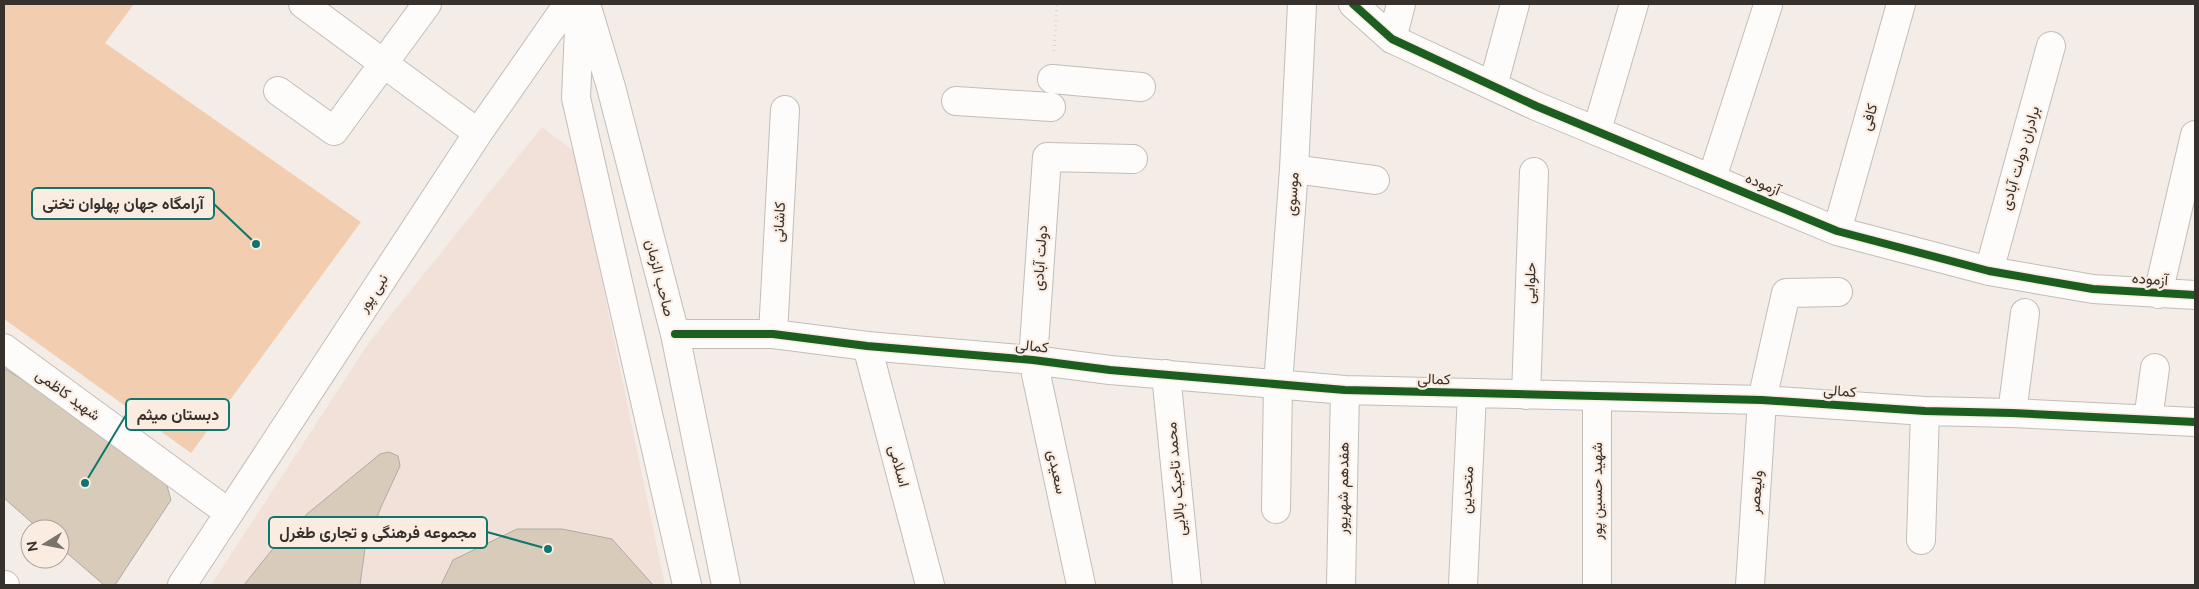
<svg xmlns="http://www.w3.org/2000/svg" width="2199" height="589" font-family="'DM Sans',Vazirmatn,sans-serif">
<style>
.commercial{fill:#f1e1d9}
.green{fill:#f3cdaf}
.building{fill:#d8cbba;stroke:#afaaa5}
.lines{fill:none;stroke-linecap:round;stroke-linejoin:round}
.minor-casing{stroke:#c3bdb8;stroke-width:30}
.path{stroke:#dad8d6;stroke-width:3;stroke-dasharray:1 4;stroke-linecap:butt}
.minor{stroke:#fdfcfb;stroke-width:28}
.cycleway-casing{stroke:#faece1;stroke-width:11}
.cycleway{stroke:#1b5e20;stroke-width:8}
.labels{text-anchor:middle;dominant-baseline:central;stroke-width:4.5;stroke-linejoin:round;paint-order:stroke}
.street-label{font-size:15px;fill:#37312d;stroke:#faece1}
.leader{fill:none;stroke:#0f766e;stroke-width:2}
.callout-dot{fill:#0f766e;stroke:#faece1;stroke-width:2}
.callout{fill:#faece1;stroke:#0f766e;stroke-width:2}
.callout-label{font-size:16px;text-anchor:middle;font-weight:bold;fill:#37312d}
</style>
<rect width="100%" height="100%" fill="#f4ede7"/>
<!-- commercial -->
<path class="commercial" d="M 542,127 L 575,152 L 665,585 L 211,585 L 370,341 Z"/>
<!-- green -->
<path class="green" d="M 4,4 L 134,4 L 105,43 L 361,222 L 191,453 L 4,319 Z"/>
<!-- building -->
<path class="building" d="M 4,368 L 162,468 L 171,500 L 115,585 L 104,585 L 60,547 L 60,529 L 39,529 L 4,498 Z
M 389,452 L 398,456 L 400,466 L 381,507 L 365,548 L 360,585 L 244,585 L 271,551 L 307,514 L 380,454 Z
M 517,529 L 562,529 L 612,539 L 653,585 L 441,585 L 453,560 Z"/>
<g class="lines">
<!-- minor casing -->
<g class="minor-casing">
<path id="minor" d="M 303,4 L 478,133
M 586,4 L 611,87 L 675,334 L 726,585
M 1353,4 L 1392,39 L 1536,106 L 1837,231 L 1989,271 L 2093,289 L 2195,295
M 580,5 L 576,98 L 687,585
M 1392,39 L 1401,4
M 1052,79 L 1141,87
M 1493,86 L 1515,4
M 278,91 L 334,131 L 427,4
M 956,101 L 1051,107
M 1597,130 L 1634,4
M 1294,169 L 1375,180
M 1712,178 L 1768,5
M 1837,231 L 1901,4
M 1989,271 L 2051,46
M 2158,294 L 2195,135
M 675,334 L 773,334 L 867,346 L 1033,360 L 1110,370 L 1345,390 L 1762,400 L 1925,411 L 2012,413 L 2195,422
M 773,334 L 785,110
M 867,346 L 930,585
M 4,348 L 229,513
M 1166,374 L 1187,585
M 1526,395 L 1534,172
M 2012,413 L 2025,313
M 2148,420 L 2155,368
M 1276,509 L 1278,384 L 1294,169 L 1302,4
M 1921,540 L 1925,411
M 4,585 L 5,585
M 182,585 L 478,133 L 568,4
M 1081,585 L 1033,360 L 1047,157 L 1133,159
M 1341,585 L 1345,390
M 1463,585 L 1472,394
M 1597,585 L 1597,396
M 1750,585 L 1762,400 L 1786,293 L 1838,292"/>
</g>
<!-- path -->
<path class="path" d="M 1054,51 L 1057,4"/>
<!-- minor -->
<use href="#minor" class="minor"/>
<!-- cycleway casing -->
<g class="cycleway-casing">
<path id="cycleway" d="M 1353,4 L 1392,39 L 1536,106 L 1837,231 L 1989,271 L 2093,289 L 2195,295
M 675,334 L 773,334 L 867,346 L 1033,360 L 1110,370 L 1345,390 L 1762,400 L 1925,411 L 2012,413 L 2195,422"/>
</g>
<!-- cycleway -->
<use href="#cycleway" class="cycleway"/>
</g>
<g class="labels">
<!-- street labels -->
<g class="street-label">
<text transform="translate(1869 117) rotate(-74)">کافی</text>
<text transform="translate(2020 158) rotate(-74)">برادران دولت آبادی</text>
<text transform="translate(1763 184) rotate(23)">آزموده</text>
<text transform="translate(1292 194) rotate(-86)">موسوی</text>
<text transform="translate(779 222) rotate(-87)">کاشانی</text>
<text transform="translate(1040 258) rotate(-86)">دولت آبادی</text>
<text transform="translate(660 278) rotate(76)">صاحب الزمان</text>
<text transform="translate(2150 279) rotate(4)">آزموده</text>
<text transform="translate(1530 283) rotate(-88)">حلوایی</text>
<text transform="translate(373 293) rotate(-57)">نبی پور</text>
<text transform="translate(1032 346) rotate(6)">کمالی</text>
<text transform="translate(1434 379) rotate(2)">کمالی</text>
<text transform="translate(1840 391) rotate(4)">کمالی</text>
<text transform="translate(68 395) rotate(36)">شهید کاظمی</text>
<text transform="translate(899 466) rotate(75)">اسلامی</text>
<text transform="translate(1057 472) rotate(78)">سعیدی</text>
<text transform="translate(1176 479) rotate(-95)">محمد تاجیک بالایی</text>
<text transform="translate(1343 488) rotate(-89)">هفدهم شهریور</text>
<text transform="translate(1467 490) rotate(-87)">متحدین</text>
<text transform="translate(1597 491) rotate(-90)">شهید حسین پور</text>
<text transform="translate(1756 492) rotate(-86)">ولیعصر</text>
</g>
</g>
<!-- callouts -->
<path class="leader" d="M256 244L214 204M85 483L126 415M548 549L487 532"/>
<g class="callout-dot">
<circle cx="256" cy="244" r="5"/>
<circle cx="85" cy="483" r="5"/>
<circle cx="548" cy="549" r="5"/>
</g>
<g class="callout">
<rect x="32" y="188" width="182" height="31" rx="5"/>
<rect x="126" y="399" width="103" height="31" rx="5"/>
<rect x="269" y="517" width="218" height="31" rx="5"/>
</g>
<g class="callout-label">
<text x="123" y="209">آرامگاه جهان پهلوان تختی</text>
<text x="178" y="420">دبستان میثم</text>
<text x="378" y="538">مجموعه فرهنگی و تجاری طغرل</text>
</g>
<!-- border -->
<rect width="2199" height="589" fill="none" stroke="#37312d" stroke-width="10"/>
<!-- north arrow -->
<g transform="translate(45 544) rotate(260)"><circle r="24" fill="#faece1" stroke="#aca199"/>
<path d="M0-4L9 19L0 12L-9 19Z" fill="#79736e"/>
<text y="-8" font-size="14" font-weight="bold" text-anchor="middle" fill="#37312d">N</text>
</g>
</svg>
